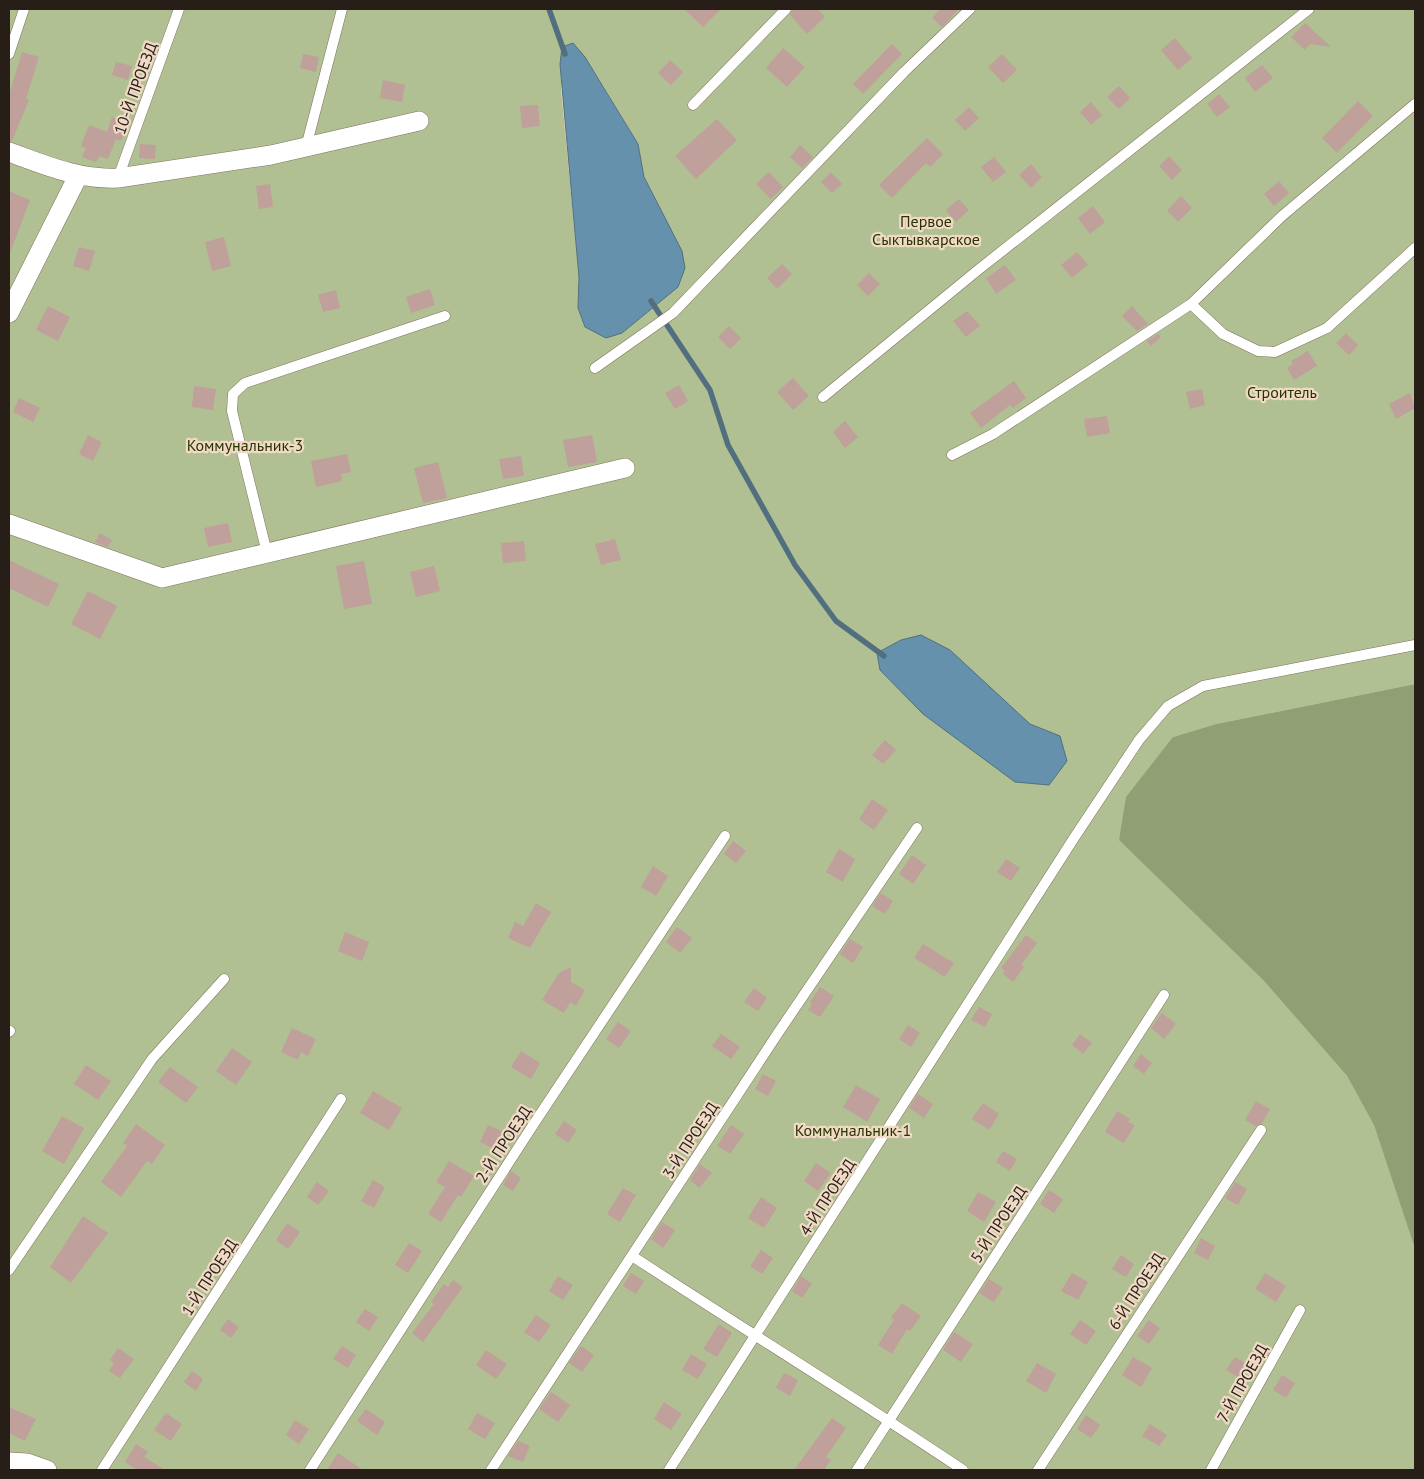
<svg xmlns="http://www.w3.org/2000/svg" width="1424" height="1479" font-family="'PT Sans',sans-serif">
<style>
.green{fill:#b0c093;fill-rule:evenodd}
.forest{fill:#91a074}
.water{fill:#6591ac;stroke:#526f7f}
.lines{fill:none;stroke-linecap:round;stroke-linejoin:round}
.stream{stroke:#526f7f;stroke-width:5.5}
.building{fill:#bfa09a}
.service-casing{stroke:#83705d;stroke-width:11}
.minor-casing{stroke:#83705d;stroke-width:20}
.service{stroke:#fff;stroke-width:10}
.minor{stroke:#fff;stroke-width:19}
.labels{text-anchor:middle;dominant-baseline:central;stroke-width:4.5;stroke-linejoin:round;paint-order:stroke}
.street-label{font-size:16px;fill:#271f17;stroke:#f0dac5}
.park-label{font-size:16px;fill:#293501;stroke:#f0dac5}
</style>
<rect width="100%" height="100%" fill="#f0dac5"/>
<!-- green -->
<path class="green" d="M 9,9 L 1415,9 L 1415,684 L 1216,724 L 1173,737 L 1119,839 L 1263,980 L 1347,1076 L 1374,1124 L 1415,1249 L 1415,1470 L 9,1470 ZM 562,47 L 585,57 L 604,87 L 638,144 L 644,177 L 657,205 L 606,338 L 585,327 L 578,308 L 579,277 L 561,89 Z"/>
<!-- forest -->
<path class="forest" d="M 1415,684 L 1415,1249 L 1374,1125 L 1347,1076 L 1263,980 L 1119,840 L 1126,797 L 1173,737 L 1216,724 Z"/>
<!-- water -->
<path class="water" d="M 573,43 L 585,57 L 638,144 L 644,177 L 682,251 L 685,268 L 678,287 L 622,333 L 606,338 L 585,327 L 578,308 L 579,277 L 560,64 L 562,47 Z
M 921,635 L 950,650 L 1030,724 L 1060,736 L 1067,761 L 1049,785 L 1015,782 L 923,714 L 880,670 L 877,653 L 901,640 Z"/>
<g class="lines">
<!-- stream -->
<path class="stream" d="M 549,9 L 565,54
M 651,301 L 710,390 L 728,445 L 795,565 L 836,621 L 884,656"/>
</g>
<!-- building -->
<path class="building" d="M 684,9 L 721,9 L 703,27 Z
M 793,9 L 818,9 L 825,17 L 807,34 L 790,15 Z
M 940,9 L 959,9 L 942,27 L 932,18 Z
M 1305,23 L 1331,47 L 1310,44 L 1305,50 L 1291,37 Z
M 1175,38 L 1192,58 L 1178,70 L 1161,50 Z
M 892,44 L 902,54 L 863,94 L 853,84 Z
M 783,48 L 805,67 L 787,87 L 766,68 Z
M 22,52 L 39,57 L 26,99 L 29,100 L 12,141 L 9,141 L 9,95 Z
M 303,54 L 319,57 L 316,72 L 300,68 Z
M 1002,54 L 1017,70 L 1003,83 L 988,67 Z
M 670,60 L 683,72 L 671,85 L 658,73 Z
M 116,62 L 132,66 L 128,80 L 112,75 Z
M 1262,65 L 1273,78 L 1255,92 L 1245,78 Z
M 383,80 L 405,85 L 402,102 L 380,98 Z
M 1119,86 L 1130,98 L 1119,109 L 1107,97 Z
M 1219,94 L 1230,107 L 1217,117 L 1207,104 Z
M 1358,101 L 1373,116 L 1337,153 L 1322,138 Z
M 1091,102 L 1102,115 L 1091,125 L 1080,112 Z
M 538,105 L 540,126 L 522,128 L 520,106 Z
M 969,107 L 979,118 L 965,131 L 955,120 Z
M 112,117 L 128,123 L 121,141 L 116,139 L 108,159 L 99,156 L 96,162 L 82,157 L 86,148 L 81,146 L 89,125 L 107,132 Z
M 717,119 L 737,140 L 696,179 L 675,156 Z
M 927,138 L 943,154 L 930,167 L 926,163 L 892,198 L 879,185 Z
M 140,144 L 156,145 L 155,159 L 139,158 Z
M 800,145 L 813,157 L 802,168 L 790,157 Z
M 1169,156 L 1182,170 L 1172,180 L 1159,166 Z
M 994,157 L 1006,172 L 993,182 L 981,167 Z
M 1031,164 L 1042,177 L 1031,188 L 1019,175 Z
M 769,172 L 783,187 L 771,199 L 756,184 Z
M 831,172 L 842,184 L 832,193 L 821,182 Z
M 1279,181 L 1289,193 L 1274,206 L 1264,194 Z
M 270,184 L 273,207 L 259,209 L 256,186 Z
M 9,191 L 30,200 L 10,253 L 9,253 Z
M 1181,196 L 1192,208 L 1178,222 L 1167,210 Z
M 959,199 L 969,210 L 956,222 L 946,210 Z
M 1093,206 L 1105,222 L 1090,234 L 1078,218 Z
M 224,237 L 231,266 L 212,271 L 205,242 Z
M 79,247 L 95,251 L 89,271 L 73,266 Z
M 1077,252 L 1088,265 L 1072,278 L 1061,265 Z
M 782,264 L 792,274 L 777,289 L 767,278 Z
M 1005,265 L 1016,280 L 996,294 L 986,278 Z
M 869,273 L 880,284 L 868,296 L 857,285 Z
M 430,289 L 435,305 L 411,313 L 406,297 Z
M 336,290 L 340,308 L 323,312 L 318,295 Z
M 48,306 L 70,317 L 58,341 L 36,330 Z
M 1132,306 L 1148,324 L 1137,331 L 1122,316 Z
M 967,311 L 980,326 L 966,337 L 953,321 Z
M 729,326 L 741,338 L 730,349 L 718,337 Z
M 1346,333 L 1358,345 L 1349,355 L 1336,343 Z
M 1158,334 L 1161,337 L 1151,346 L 1147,341 Z
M 1308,351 L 1317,366 L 1294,380 L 1287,368 L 1293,364 L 1291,361 Z
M 793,378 L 809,396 L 793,410 L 777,392 Z
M 1014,381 L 1026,398 L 1013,408 L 1010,405 L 981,428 L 970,413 Z
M 679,385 L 688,401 L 675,409 L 665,393 Z
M 194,386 L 216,389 L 213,410 L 192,407 Z
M 1202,389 L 1205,405 L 1190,409 L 1186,392 Z
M 1410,393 L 1415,408 L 1396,419 L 1389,404 Z
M 19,398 L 40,408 L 33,422 L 13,412 Z
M 1107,416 L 1110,433 L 1087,437 L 1084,419 Z
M 845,421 L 858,437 L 845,448 L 833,432 Z
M 88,435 L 102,442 L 93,461 L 79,454 Z
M 592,435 L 597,462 L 568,467 L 563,440 Z
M 347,454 L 351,472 L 341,474 L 342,481 L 316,487 L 311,461 Z
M 521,456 L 524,476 L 503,479 L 499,459 Z
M 438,462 L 447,498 L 423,503 L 414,468 Z
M 228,523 L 232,542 L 208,547 L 204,528 Z
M 100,533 L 112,540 L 108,547 L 95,542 Z
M 615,539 L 621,560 L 601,565 L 595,544 Z
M 524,541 L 526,561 L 503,563 L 501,543 Z
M 9,560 L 59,584 L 48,607 L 9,588 Z
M 364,561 L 372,604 L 344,609 L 336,566 Z
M 434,566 L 440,591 L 416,597 L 410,572 Z
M 88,591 L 117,606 L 100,639 L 71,624 Z
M 885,740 L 896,750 L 883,764 L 872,755 Z
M 872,799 L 888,810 L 874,830 L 859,819 Z
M 733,841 L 746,851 L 736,863 L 724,854 Z
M 839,849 L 855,859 L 843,882 L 826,872 Z
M 912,855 L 926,865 L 913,884 L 899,874 Z
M 1006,859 L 1020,868 L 1011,881 L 997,872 Z
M 653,866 L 668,876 L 656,896 L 641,887 Z
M 881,893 L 893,901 L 885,914 L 872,906 Z
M 536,903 L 551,912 L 530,948 L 508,938 L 515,922 L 523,926 Z
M 677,927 L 692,938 L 680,953 L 666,942 Z
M 345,932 L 369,942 L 362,961 L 338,951 Z
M 1026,935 L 1037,943 L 1021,965 L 1024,967 L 1013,982 L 1003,974 L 1005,971 L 1001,968 Z
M 850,939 L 863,947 L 853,963 L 840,954 Z
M 923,944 L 954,963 L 945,977 L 914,958 Z
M 571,967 L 571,982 L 585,990 L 576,1006 L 570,1002 L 564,1013 L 542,1000 L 559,973 Z
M 820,987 L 834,996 L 820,1017 L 808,1010 L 812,1004 L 810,1002 Z
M 754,988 L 767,998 L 758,1011 L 744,1002 Z
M 979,1007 L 992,1014 L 985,1027 L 971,1020 Z
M 1162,1013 L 1176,1024 L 1164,1039 L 1151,1028 Z
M 618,1022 L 631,1031 L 619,1048 L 606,1039 Z
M 908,1025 L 920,1033 L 911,1047 L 899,1039 Z
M 292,1028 L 316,1039 L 308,1056 L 301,1052 L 298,1060 L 281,1052 Z
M 721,1034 L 740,1047 L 731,1059 L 712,1046 Z
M 1080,1034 L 1092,1043 L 1083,1054 L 1072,1045 Z
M 232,1048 L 252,1062 L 236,1085 L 216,1071 Z
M 521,1051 L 540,1063 L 531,1079 L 511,1067 Z
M 1141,1054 L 1152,1063 L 1144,1074 L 1133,1066 Z
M 86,1065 L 111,1081 L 98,1100 L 74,1084 Z
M 170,1067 L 198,1087 L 186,1103 L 158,1082 Z
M 763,1074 L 776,1081 L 768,1096 L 755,1089 Z
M 856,1085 L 880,1099 L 867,1122 L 843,1107 Z
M 373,1091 L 402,1108 L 389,1130 L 360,1113 Z
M 918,1094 L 933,1104 L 924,1118 L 909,1108 Z
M 1256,1101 L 1270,1109 L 1262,1123 L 1256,1126 L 1245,1120 Z
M 983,1103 L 999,1114 L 989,1130 L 972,1119 Z
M 1117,1111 L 1130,1119 L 1128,1122 L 1135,1125 L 1124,1143 L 1105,1132 Z
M 62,1116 L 84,1128 L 64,1164 L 42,1151 Z
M 564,1121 L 577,1130 L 568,1143 L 555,1134 Z
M 136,1124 L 165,1145 L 152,1164 L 147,1161 L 121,1197 L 101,1182 L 127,1146 L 123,1143 Z
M 488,1125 L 502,1131 L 494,1149 L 480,1142 Z
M 731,1125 L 744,1134 L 730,1154 L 717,1146 Z
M 1003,1151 L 1017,1159 L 1010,1171 L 996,1162 Z
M 449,1161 L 474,1176 L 461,1197 L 458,1195 L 441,1222 L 428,1214 L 445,1187 L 436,1182 Z
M 816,1163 L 831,1173 L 818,1191 L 804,1181 Z
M 700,1164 L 712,1173 L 699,1188 L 690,1180 Z
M 511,1171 L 521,1178 L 513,1191 L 503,1185 Z
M 373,1180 L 385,1187 L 374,1208 L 361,1201 Z
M 317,1182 L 329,1191 L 318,1205 L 307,1197 Z
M 1235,1182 L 1247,1189 L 1238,1205 L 1225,1198 Z
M 623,1188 L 636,1195 L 620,1222 L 607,1214 Z
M 1049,1190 L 1063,1199 L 1054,1213 L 1040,1204 Z
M 978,1192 L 996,1202 L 984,1222 L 967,1211 Z
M 761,1197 L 777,1208 L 764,1228 L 748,1218 Z
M 83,1216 L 108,1233 L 71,1283 L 50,1267 Z
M 662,1222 L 675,1230 L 663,1248 L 651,1239 Z
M 287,1223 L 300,1232 L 288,1249 L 276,1240 Z
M 1201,1238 L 1215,1246 L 1208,1260 L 1194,1253 Z
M 409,1243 L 422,1251 L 408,1273 L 395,1265 Z
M 761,1250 L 773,1258 L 762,1274 L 750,1266 Z
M 1121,1255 L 1134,1264 L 1126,1277 L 1112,1269 Z
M 631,1273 L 644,1281 L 636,1294 L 623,1286 Z
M 1072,1273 L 1088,1282 L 1078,1300 L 1061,1291 Z
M 1265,1273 L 1286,1286 L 1276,1302 L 1255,1289 Z
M 558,1276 L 573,1285 L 563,1300 L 549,1291 Z
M 801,1276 L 812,1284 L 802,1298 L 792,1291 Z
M 989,1279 L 1003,1288 L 994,1302 L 979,1293 Z
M 453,1280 L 463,1287 L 423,1342 L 412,1333 L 434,1304 L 431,1302 L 444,1284 L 448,1287 Z
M 902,1303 L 921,1316 L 910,1331 L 907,1329 L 892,1354 L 878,1345 L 894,1320 L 891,1317 Z
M 365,1309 L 378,1317 L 369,1331 L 356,1322 Z
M 536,1315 L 551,1325 L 539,1342 L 524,1332 Z
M 228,1319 L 239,1327 L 231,1338 L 220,1330 Z
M 1080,1320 L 1096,1331 L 1086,1345 L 1070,1334 Z
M 1149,1320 L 1160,1328 L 1149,1344 L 1137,1336 Z
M 719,1324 L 732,1333 L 717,1357 L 703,1349 Z
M 954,1332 L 973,1344 L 961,1362 L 943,1350 Z
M 342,1346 L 356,1355 L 348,1368 L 333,1359 Z
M 581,1346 L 594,1355 L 582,1372 L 569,1363 Z
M 118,1348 L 134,1359 L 120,1378 L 109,1371 L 114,1363 L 110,1360 Z
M 486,1350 L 507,1364 L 496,1379 L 476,1365 Z
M 691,1354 L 707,1364 L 698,1379 L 682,1370 Z
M 1133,1357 L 1152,1368 L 1141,1387 L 1122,1375 Z
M 1235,1357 L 1248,1365 L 1239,1378 L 1226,1370 Z
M 1037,1363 L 1056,1374 L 1046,1393 L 1026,1381 Z
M 192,1371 L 203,1379 L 196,1391 L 184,1382 Z
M 784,1373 L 798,1380 L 790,1396 L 776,1388 Z
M 1282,1375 L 1295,1383 L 1286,1398 L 1273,1390 Z
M 551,1392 L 570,1405 L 558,1422 L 539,1409 Z
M 664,1402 L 682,1414 L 671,1430 L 654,1419 Z
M 9,1407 L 36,1419 L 25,1441 L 9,1433 Z
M 366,1409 L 385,1422 L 377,1435 L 357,1421 Z
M 166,1413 L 182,1424 L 171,1441 L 154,1430 Z
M 477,1413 L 495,1423 L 485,1439 L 468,1429 Z
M 1086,1415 L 1100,1425 L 1091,1438 L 1077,1429 Z
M 832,1418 L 846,1428 L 826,1457 L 831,1460 L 824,1470 L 794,1470 Z
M 295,1420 L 309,1429 L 299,1444 L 286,1435 Z
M 1150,1424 L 1167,1435 L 1159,1446 L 1142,1436 Z
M 518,1441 L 530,1446 L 523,1462 L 508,1456 Z
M 136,1444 L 148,1452 L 144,1457 L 165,1470 L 137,1470 L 125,1462 Z
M 338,1453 L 363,1470 L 327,1470 Z"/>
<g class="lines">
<!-- service casing -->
<g class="service-casing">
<path id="service" d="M 9,54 L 24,9
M 693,105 L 786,9
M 306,147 L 342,9
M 118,178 L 179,9
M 1191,304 L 1223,334 L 1258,351 L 1275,352 L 1327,328 L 1415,248
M 595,368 L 673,313 L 904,72 L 970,9
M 823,397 L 978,270 L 1309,9
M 952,455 L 993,434 L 1191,304 L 1282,216 L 1415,104
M 267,553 L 232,411 L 233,394 L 245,383 L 445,316
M 9,1032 L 10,1031
M 632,1256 C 742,1328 854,1397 963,1470
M 9,1270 L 152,1059 L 224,979
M 102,1470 L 341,1099
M 310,1470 L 535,1122 L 725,836
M 491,1470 L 778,1033 L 917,828
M 669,1470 L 1074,838 L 1139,740 L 1168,706 L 1203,686 L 1415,645
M 857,1470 L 1164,995
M 1038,1470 L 1261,1130
M 1211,1470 L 1300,1310"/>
</g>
<!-- minor casing -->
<g class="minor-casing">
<path id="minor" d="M 9,152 C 45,165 79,180 118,178 L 271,155 L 419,121
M 9,313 L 78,176
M 9,524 L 162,578 L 625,468
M 9,1462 L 27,1463 L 47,1470"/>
</g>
<!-- service -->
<use href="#service" class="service"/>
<!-- minor -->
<use href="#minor" class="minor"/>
</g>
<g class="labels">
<!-- street labels -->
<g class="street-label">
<text transform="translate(135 88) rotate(-70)">10-Й ПРОЕЗД</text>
<text transform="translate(690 1140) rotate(-57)">3-Й ПРОЕЗД</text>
<text transform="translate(503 1144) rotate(-57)">2-Й ПРОЕЗД</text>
<text transform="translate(827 1197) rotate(-57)">4-Й ПРОЕЗД</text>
<text transform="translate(998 1224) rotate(-57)">5-Й ПРОЕЗД</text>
<text transform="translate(209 1277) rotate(-57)">1-Й ПРОЕЗД</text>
<text transform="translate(1136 1291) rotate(-57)">6-Й ПРОЕЗД</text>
<text transform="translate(1242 1383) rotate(-61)">7-Й ПРОЕЗД</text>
</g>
<!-- park labels -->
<g class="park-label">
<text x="926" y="221">Первое<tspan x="926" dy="18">Сыктывкарское</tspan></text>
<text x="1282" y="392">Строитель</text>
<text x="245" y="445">Коммунальник-3</text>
<text x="853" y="1130">Коммунальник-1</text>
</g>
</g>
<!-- border -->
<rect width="1424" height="1479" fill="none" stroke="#271f17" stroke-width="20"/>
</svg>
